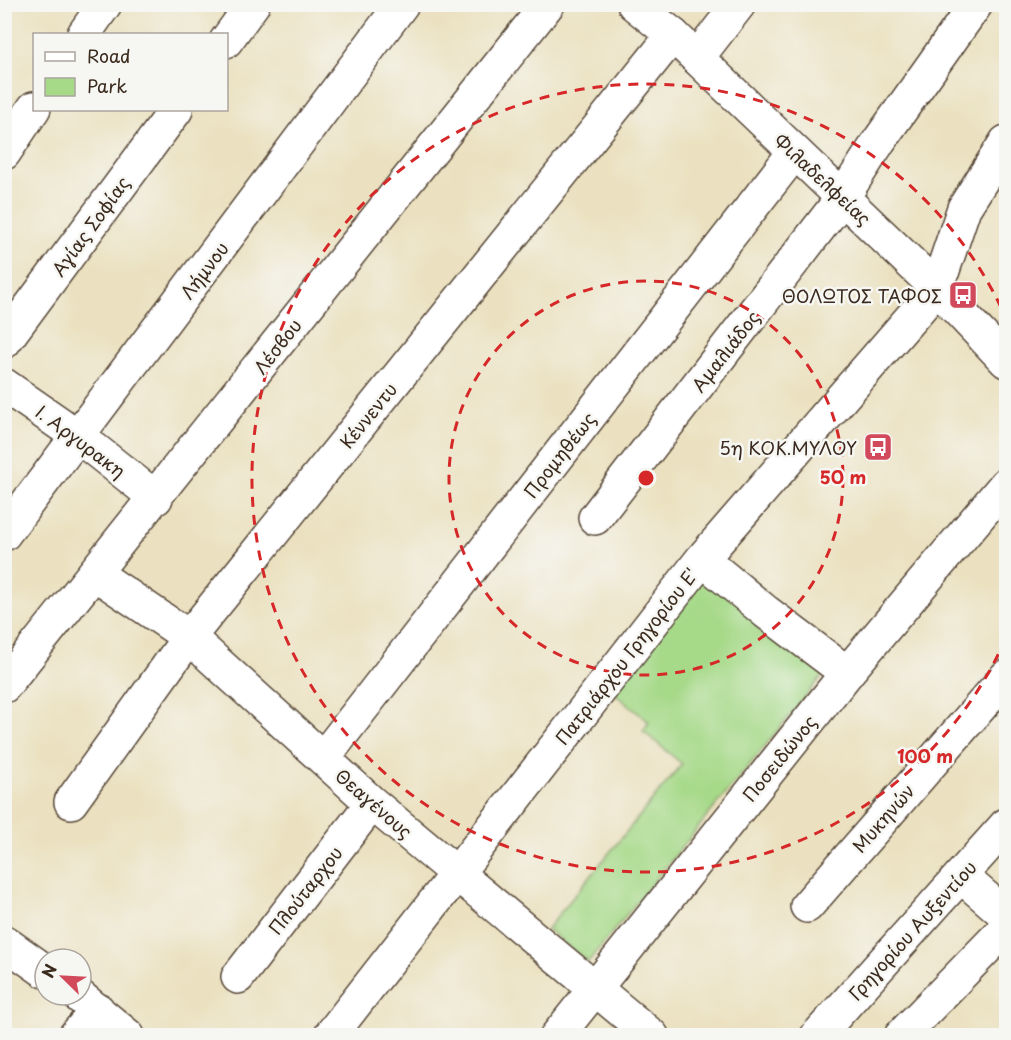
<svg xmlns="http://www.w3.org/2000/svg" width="1011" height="1040" font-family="'Playpen Sans',sans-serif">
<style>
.green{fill:#a6d988;stroke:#708253;stroke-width:1.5}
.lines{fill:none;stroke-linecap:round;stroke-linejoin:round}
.minor-casing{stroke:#554536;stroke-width:36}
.major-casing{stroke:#554536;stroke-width:36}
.minor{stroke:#fff;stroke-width:33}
.major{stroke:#fff;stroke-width:33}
.ring{fill:none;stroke:#d62828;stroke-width:3;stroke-dasharray:10 8}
.labels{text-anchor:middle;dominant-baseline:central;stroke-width:5;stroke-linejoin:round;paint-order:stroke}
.street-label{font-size:18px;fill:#3b2a1e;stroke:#f6f6f2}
.poi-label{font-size:18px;fill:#3b2a1e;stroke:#f6f6f2;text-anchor:end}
.centre{fill:#d62828;stroke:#f6f6f2;stroke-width:3}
.ring-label{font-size:18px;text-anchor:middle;font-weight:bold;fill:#d62828;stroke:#f6f6f2;stroke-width:5;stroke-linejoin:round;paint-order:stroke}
</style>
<rect width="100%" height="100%" fill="#f6f6f2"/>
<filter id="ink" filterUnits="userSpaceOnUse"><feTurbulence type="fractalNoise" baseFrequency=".0167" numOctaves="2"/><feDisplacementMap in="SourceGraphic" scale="12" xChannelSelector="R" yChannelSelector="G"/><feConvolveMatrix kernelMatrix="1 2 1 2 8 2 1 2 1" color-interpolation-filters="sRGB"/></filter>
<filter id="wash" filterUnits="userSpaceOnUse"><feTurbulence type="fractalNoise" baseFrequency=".008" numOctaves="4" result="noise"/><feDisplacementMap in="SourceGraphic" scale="24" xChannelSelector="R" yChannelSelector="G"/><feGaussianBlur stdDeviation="1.35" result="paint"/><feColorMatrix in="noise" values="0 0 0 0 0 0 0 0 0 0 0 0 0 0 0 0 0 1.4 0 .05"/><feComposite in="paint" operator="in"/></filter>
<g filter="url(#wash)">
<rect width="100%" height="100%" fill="#ebe1c0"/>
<!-- green -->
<path class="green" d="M 709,571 L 828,669 L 588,962 L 547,929 L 682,764 L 643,731 L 649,722 L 614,693 Z"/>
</g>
<g filter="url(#ink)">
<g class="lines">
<!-- minor casing -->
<g class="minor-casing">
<path id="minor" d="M 84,34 L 105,4
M 226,41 L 253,4
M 697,58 L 739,4
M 4,153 L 34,108
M 4,342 L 176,110
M 4,385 L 79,437 L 156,498
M 595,518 L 843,197 L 879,141 L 976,4
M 4,534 L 402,4
M 702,559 L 766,612 L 847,673
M 94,573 L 189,637 L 372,803 L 652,1036
M 4,686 L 548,4
M 324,757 L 794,153
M 71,802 L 189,637 L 673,35
M 961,876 L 1006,915
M 807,906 L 1006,677
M 4,942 L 45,971
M 238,977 L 372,803
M 78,995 L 128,1036
M 75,1036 L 98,1010
M 330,1036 L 702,559 L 937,288 L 964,208 L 1006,142
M 557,1036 L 847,673 L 1006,484
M 817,1036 L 1006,825
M 901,1036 L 1006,928"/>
</g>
<!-- major casing -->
<g class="major-casing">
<path id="major" d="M 634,4 L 673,35 L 937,288 L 1006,361"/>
</g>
<!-- minor -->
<use href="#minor" class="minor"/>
<!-- major -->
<use href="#major" class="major"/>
</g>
</g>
<!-- distance rings -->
<g class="ring">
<circle cx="646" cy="478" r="197"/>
<path d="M1006 638A394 394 0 1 1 1006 318"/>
</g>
<!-- icons -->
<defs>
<g id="bus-square" transform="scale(1.5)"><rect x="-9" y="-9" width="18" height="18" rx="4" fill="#d1495b" stroke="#f6f6f2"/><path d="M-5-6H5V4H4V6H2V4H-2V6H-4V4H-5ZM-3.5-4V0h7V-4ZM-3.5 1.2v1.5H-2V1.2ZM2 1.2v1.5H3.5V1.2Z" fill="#fff"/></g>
</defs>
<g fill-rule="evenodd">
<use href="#bus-square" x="963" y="295"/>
<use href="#bus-square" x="878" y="447"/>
</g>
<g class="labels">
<!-- street labels -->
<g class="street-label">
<text transform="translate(823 179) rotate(43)">Φιλαδελφείας</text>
<text transform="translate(90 226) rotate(-54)">Αγίας Σοφίας</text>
<text transform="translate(204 270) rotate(-53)">Λήμνου</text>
<text transform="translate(277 346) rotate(-52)">Λέσβου</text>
<text transform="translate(725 351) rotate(-52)">Αμαλιάδος</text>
<text transform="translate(368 415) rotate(-51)">Κέννεντυ</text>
<text transform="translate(81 441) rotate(37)">Ι. Αργυρακη</text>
<text transform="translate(559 455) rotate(-52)">Προμηθέως</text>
<text transform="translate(626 656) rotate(-52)">Πατριάρχου Γρηγορίου E'</text>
<text transform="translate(779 758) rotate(-51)">Ποσειδώνος</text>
<text transform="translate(374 803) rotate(41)">Θεαγένους</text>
<text transform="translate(883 818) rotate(-49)">Μυκηνών</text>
<text transform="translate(305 890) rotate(-52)">Πλούταρχου</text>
<text transform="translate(912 930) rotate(-48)">Γρηγορίου Αυξεντίου</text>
</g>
<!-- poi labels -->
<g class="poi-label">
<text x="942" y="295">ΘΟΛΩΤΟΣ ΤΑΦΟΣ</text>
<text x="857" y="447">5η ΚΟΚ.ΜΥΛΟΥ</text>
</g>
</g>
<circle cx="646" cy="478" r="9" class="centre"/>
<g class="ring-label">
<text x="843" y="484">50 m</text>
<text x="925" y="763">100 m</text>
</g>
<!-- margin -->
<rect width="1011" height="1040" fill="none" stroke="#f6f6f2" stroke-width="24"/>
<!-- legend -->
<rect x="33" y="33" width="195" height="78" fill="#f6f6f2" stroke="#aba49d" stroke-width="1.5"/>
<rect x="45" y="52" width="30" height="9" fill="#ffffff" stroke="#aba49d" stroke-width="1.5"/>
<text x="87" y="63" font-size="18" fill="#3b2a1e">Road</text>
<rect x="45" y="78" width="30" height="18" fill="#a6d988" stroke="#aba49d" stroke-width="1.5"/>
<text x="87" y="93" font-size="18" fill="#3b2a1e">Park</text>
<!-- north arrow -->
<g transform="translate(63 977) rotate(294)"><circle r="28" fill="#f6f6f2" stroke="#aba49d" stroke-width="1.5"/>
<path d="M0-4.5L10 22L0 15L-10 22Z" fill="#d1495b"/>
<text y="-9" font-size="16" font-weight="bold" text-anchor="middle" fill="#3b2a1e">N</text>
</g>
</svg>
